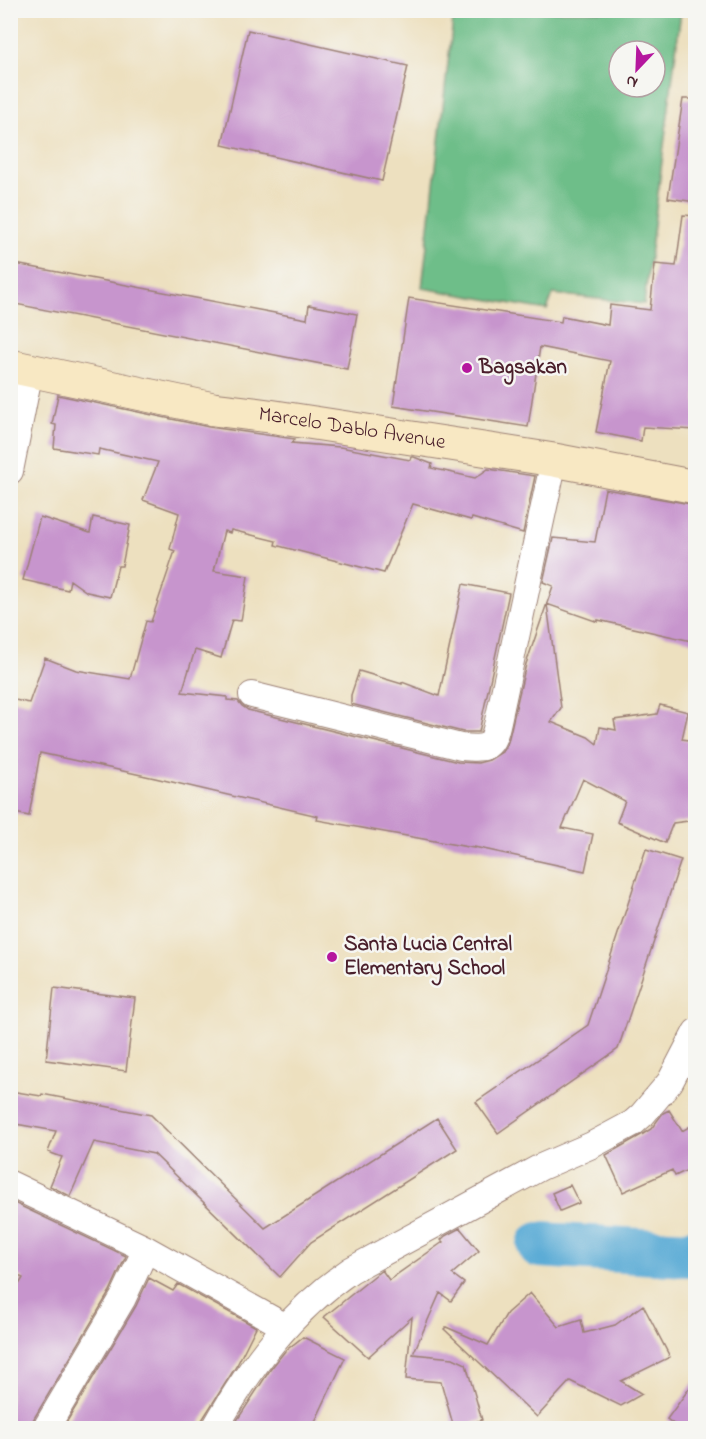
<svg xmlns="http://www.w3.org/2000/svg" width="706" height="1439" font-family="'Indie Flower',sans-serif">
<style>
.forest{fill:#6ebe89;stroke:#5c6e5a;stroke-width:1.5;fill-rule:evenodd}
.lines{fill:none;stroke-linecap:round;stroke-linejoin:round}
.river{stroke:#5cacd6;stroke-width:46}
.building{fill:#c795cd}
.street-casing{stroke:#9c8075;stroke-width:28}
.secondary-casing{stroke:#9c8075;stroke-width:35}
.street{stroke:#fff;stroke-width:26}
.secondary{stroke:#f8e8c3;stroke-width:33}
.poi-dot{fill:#b5179e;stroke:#f6f6f2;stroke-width:2}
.labels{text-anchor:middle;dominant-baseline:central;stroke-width:5;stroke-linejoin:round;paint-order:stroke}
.poi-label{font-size:21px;font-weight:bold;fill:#4a1f2b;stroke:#f6f6f2;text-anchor:start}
.street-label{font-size:21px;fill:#4a1f2b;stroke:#f6f6f2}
</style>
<rect width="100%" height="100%" fill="#f6f6f2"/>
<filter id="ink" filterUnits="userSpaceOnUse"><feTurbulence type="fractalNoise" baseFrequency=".0167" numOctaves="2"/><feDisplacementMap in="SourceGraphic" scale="12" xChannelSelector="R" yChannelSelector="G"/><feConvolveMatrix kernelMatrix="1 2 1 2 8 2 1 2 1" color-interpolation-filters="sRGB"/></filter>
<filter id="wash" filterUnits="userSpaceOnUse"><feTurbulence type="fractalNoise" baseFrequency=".008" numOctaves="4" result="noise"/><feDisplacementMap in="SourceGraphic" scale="24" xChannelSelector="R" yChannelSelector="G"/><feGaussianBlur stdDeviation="1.35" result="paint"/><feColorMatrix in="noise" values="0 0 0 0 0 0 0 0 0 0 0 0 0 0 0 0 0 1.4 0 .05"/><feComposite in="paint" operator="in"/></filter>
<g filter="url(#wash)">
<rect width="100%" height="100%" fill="#ede0bf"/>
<!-- forest -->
<path class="forest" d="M 454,11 L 681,11 L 644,304 L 553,294 L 547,310 L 422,288 ZM 619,51 L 655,51 L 655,87 L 619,87 Z"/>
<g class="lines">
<!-- river -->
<path class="river" d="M 540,1245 L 689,1254 L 696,1250"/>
</g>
<g id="blocks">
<!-- building -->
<path class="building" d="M 248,30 L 408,66 L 382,181 L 222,145 Z
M 683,99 L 696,99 L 696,202 L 668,198 Z
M 683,215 L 696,216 L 696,430 L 643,427 L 641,441 L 596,432 L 610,361 L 540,347 L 528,427 L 393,406 L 409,298 L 561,322 L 562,316 L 608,325 L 610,305 L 650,310 L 655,264 L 676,266 Z
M 10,263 L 307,319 L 309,305 L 357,314 L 347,369 L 10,303 Z
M 58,395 L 209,427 L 295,439 L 292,443 L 340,447 L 410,460 L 411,457 L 414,457 L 432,464 L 431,468 L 475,478 L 488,469 L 535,476 L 523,533 L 472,518 L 471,520 L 413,504 L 384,573 L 275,545 L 276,541 L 231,530 L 230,533 L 224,531 L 214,571 L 248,576 L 241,621 L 232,620 L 221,658 L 195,650 L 182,692 L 227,697 L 227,700 L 238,701 L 242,706 L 248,710 L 458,762 L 478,763 L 489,760 L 502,752 L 508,742 L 526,664 L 553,586 L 543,582 L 553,538 L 595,542 L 605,489 L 696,505 L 696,642 L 598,620 L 598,622 L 547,604 L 561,708 L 551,722 L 588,737 L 597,744 L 600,727 L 616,730 L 614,720 L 657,714 L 660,705 L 688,712 L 682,739 L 696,741 L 696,820 L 673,823 L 665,843 L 617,822 L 625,801 L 583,779 L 562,828 L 593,834 L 585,871 L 474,847 L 474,848 L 317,820 L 318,816 L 155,778 L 40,753 L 29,816 L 10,812 L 10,699 L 29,703 L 45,658 L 76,670 L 130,679 L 146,621 L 151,622 L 175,551 L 170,549 L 179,513 L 143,500 L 158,462 L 99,449 L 98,455 L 54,448 L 56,425 L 52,424 Z
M 40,517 L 90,533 L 93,517 L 130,525 L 122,566 L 118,566 L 110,597 L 87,592 L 70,580 L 68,590 L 23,580 Z
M 463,584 L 509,593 L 479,732 L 463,732 L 351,704 L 351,695 L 359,671 L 402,684 L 402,682 L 439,696 Z
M 646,849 L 681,860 L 618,1049 L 498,1133 L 476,1102 L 588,1025 Z
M 54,988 L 135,998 L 126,1071 L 46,1060 Z
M 10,1091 L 41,1096 L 42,1094 L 151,1115 L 265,1228 L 437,1118 L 457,1149 L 311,1242 L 280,1277 L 154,1154 L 94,1142 L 70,1196 L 50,1186 L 62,1157 L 48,1152 L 56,1131 L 10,1123 Z
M 669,1110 L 682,1131 L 696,1123 L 696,1166 L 675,1176 L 672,1170 L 623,1192 L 606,1155 L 643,1134 L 651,1129 L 663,1113 Z
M 570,1185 L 579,1203 L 560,1211 L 552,1193 Z
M 10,1201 L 126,1256 L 110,1291 L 33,1420 L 31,1428 L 10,1428 L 10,1299 L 23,1278 L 10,1272 Z
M 460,1228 L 479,1251 L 452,1274 L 464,1283 L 451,1301 L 440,1293 L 413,1354 L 453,1358 L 466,1364 L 482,1420 L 454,1428 L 441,1382 L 406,1379 L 412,1317 L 368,1357 L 324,1317 L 378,1273 L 382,1270 L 389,1280 L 443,1242 L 441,1240 L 445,1236 Z
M 149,1278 L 173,1291 L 178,1284 L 256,1327 L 237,1365 L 202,1420 L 200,1428 L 63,1428 L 136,1306 Z
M 530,1293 L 559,1327 L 581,1320 L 584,1333 L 615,1325 L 643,1305 L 670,1357 L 621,1381 L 642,1394 L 621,1406 L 570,1381 L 537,1417 L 444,1329 L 446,1327 L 488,1345 L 507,1313 Z
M 303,1337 L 345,1358 L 312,1428 L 232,1428 L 270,1370 L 285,1351 Z
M 696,1379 L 696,1428 L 679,1428 L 667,1419 Z"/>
</g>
</g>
<g filter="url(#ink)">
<use href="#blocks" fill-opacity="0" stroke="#9c8075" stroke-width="1.5"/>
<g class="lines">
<!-- street casing -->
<g class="street-casing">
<path id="street" d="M 10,471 L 30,370
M 252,695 L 461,747 C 489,749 492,748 498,721 L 554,460
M 10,1184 L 146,1249 L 286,1327
M 46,1428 L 123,1298 L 146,1249
M 215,1428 C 251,1365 290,1312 351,1270 L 541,1167 L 592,1145 L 633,1123 L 642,1115 L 670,1082 L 696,1032"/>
</g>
<!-- secondary casing -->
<g class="secondary-casing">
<g id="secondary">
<path id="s1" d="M 10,366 L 213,409 L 269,416 L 554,460 L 696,487"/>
</g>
</g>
<!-- street -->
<use href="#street" class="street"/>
<!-- secondary -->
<use href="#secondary" class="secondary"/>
</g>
</g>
<!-- markers -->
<g class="poi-dot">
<circle cx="467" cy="368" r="6"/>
<circle cx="332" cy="957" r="6"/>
</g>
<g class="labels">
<!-- poi labels -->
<g class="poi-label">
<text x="479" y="368">Bagsakan</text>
<text x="344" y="945">Santa Lucia Central<tspan x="344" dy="24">Elementary School</tspan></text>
</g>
<!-- street labels -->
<g class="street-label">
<text stroke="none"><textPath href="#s1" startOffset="348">Marcelo Dablo Avenue</textPath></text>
</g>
</g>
<!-- margin -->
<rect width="706" height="1439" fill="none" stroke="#f6f6f2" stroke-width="36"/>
<!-- north arrow -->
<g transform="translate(637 69) rotate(203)"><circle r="28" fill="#f6f6f2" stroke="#b1a0a2" stroke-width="1.5"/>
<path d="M0-4.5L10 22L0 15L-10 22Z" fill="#b5179e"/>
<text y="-9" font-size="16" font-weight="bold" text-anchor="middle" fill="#4a1f2b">N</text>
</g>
</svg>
